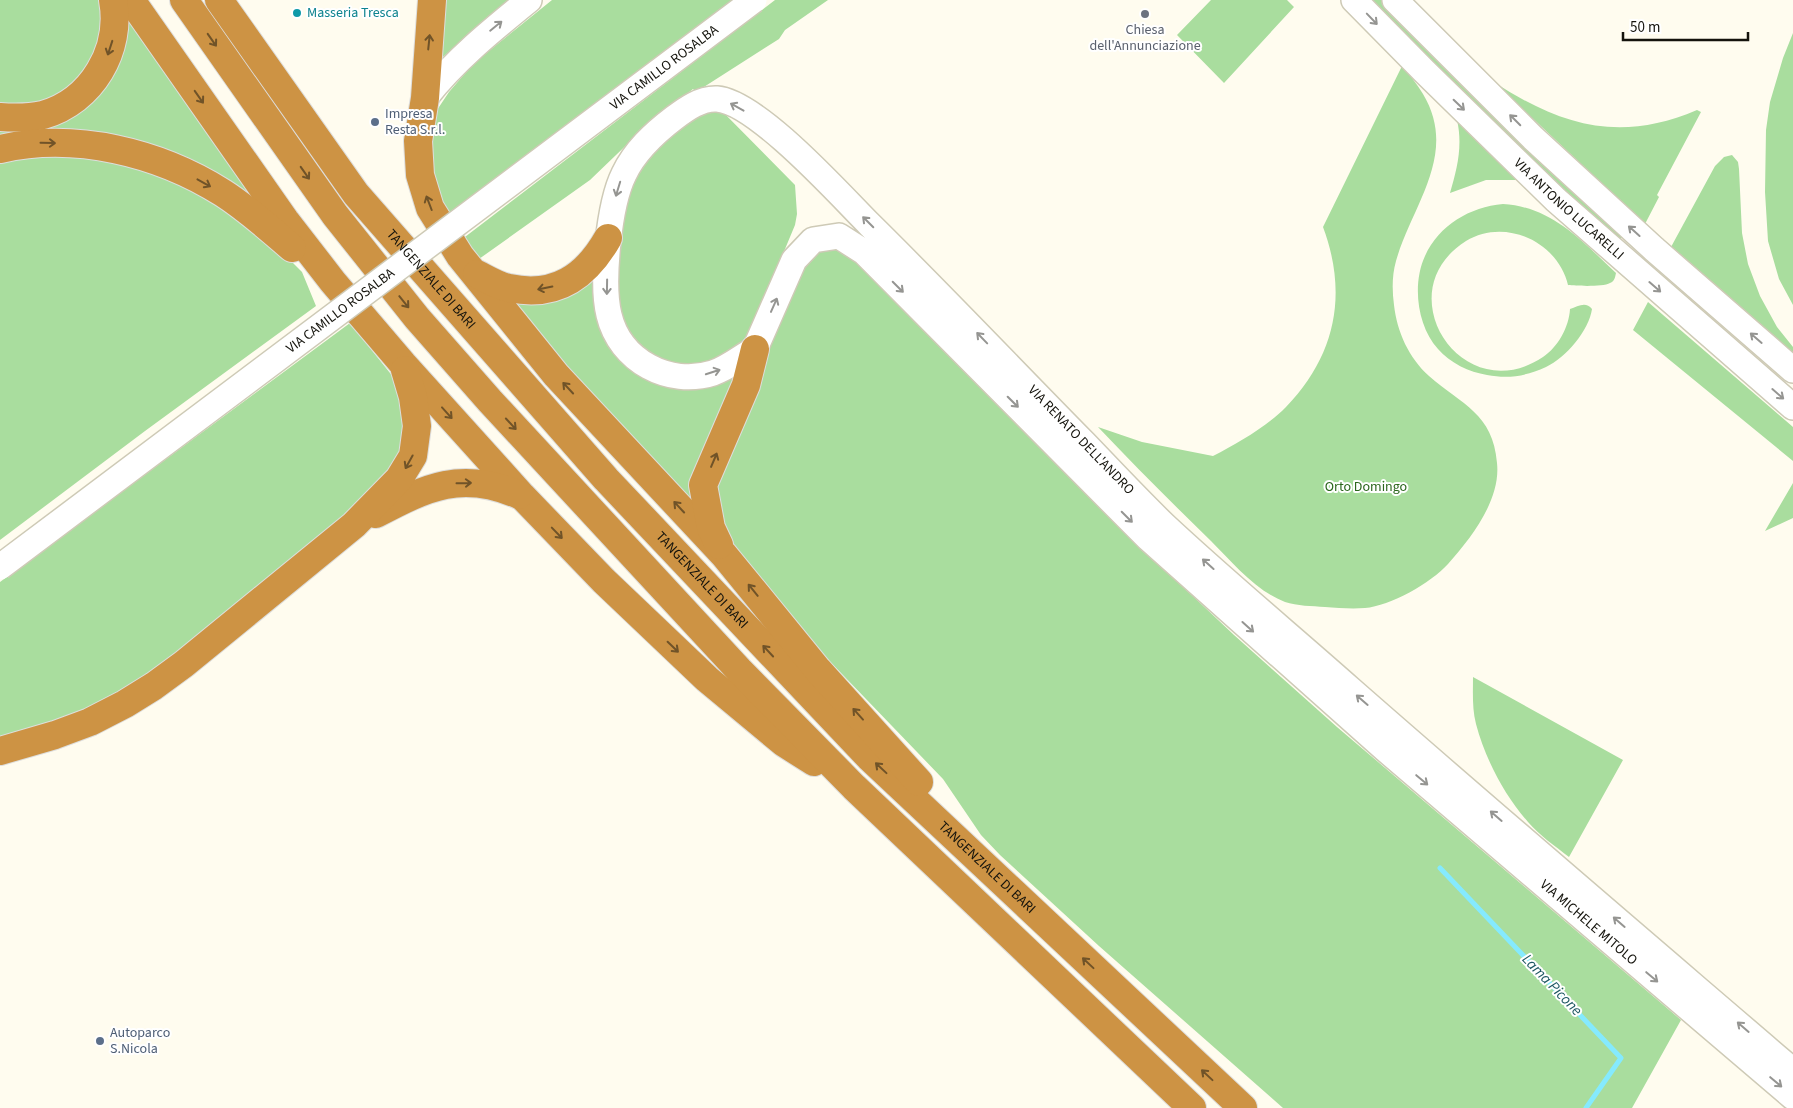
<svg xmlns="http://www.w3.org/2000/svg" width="1793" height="1108" font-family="'Source Sans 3',sans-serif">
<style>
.green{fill:#a9dd9e}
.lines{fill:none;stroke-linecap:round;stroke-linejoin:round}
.stream{stroke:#85eafe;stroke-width:5}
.minor-casing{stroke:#cecab6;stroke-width:28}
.highway-casing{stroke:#dededd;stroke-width:30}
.minor{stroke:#fff;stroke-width:25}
.highway{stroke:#cd9344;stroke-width:28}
.minor-bridge-casing{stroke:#cecab6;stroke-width:28;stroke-linecap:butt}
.minor-bridge{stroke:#fff;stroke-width:25}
.oneway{stroke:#959592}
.oneway2{stroke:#705328}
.culture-dot{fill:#0f9aa8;stroke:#fff;stroke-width:2}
.worship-dot{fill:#6b7280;stroke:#fff;stroke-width:2}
.service-dot{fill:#5c6f8a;stroke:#fff;stroke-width:2}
.labels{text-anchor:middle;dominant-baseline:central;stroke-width:4;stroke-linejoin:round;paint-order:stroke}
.culture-label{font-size:14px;fill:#0d838f;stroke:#fff;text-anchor:start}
.worship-label{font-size:14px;fill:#5b616d;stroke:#fff}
.street-label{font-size:14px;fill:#14130c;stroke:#fff}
.service-label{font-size:14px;fill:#4e5e75;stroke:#fff;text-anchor:start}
.park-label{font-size:14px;fill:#2b661c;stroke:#fff}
.water-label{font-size:15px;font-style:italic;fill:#205964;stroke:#fff}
</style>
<rect width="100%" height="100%" fill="#fffcef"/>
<!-- green -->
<path class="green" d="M 0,0 L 104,0 L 108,9 L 86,80 L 58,99 L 30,108 L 0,105 Z
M 443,0 L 512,0 L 438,61 Z
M 552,0 L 732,0 L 445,216 L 430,176 L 432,124 L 437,110 L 449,92 L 474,63 Z
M 775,0 L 828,0 L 785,30 L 779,39 L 696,92 L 693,89 L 641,131 L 590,180 L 479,259 L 461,240 Z
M 1211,0 L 1287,0 L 1294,7 L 1224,83 L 1177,35 Z
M 1368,0 L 1382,0 L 1440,59 L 1624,235 L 1617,243 Z
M 129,19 L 264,211 L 207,175 L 0,141 L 0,125 L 52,121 L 123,28 Z
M 1793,33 L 1793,305 L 1779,279 L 1768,241 L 1765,192 L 1766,130 L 1770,102 L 1783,58 Z
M 1402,66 C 1410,75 1417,84 1423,94 C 1459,154 1412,205 1396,261 C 1392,275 1392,290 1394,305 C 1397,332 1409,358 1429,376 C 1462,405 1493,413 1497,463 C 1501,500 1471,538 1448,564 C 1431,583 1390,606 1365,608 C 1352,609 1338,608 1325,607 C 1312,606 1297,606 1285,602 C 1256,591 1233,563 1211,541 C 1173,504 1135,466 1098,427 L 1142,442 L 1213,456 C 1238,443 1266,427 1286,407 C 1336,355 1348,294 1323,227 Z
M 1494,82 C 1561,126 1620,143 1697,110 L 1701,112 L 1657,195 L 1659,197 L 1645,224 Z
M 717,106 L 795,185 L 797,214 L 795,225 L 753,326 L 746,340 L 728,357 L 693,368 L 657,361 L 625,333 L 615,289 L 624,197 L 647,154 L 702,112 Z
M 1457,120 L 1517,180 L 1486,180 L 1450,193 C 1457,169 1463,146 1457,120 Z
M 25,153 L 122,161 L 194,186 L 260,230 L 302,272 L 316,306 L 145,431 L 0,540 L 0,160 Z
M 1732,155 L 1738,162 L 1739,169 L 1742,233 L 1748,264 L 1760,296 L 1777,327 L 1793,347 L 1793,354 L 1671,247 L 1715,166 L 1724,157 Z
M 1503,204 C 1552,207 1582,241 1616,273 C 1615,277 1615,281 1610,283 C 1603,287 1577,286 1568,285 C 1558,242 1505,217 1466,241 C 1385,292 1462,411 1543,357 C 1558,347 1569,327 1570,309 C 1578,306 1586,301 1592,309 C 1589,330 1566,358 1546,367 C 1526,376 1509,379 1487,375 C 1469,372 1450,363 1438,349 C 1417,326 1412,284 1425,256 C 1439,225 1470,207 1503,204 Z
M 841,246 L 1163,568 L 1234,635 L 1337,727 L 1681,1020 L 1632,1108 L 1283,1108 L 1099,946 L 1000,855 L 981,835 L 943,779 L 789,619 L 717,527 L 714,483 L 800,271 L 818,249 Z
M 596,271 L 629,363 L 744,367 L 696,515 L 500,294 Z
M 1648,302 L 1793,427 L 1793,461 L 1633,330 Z
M 350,323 L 398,383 L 410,425 L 390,480 L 167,663 L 121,693 L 72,716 L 0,738 L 0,582 Z
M 1793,483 L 1793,518 L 1765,531 Z
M 1473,677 L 1623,760 L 1569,857 C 1555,846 1540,836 1528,822 C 1504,795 1485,758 1476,724 C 1472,709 1473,692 1473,677 Z"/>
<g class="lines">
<!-- stream -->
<path class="stream" d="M 1440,868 L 1621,1058 L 1586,1108"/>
<!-- minor casing -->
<g class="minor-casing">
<g id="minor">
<path id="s1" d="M 1354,0 L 1424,71 L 1556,200 L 1793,407"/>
<path d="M 1395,0 L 1533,138 L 1654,249 L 1793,370"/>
<path d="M 425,98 C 455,60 492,30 529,0"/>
<path id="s2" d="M 1793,1071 C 1645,944 1497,818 1351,690 C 1289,635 1225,582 1165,526 C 1137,499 1111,471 1084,443 C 1013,371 943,297 870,225 C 840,195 757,102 717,99 C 701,98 686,109 674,118 C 653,134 635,151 624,174 C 609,204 601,283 609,315 C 620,361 669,387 713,373 C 728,368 741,357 755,349 L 794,260 L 813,240 L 839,236 L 864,252 L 1148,538 L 1385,749 L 1793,1097"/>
</g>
</g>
<!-- highway casing -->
<g class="highway-casing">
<g id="highway">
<path d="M 131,0 L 285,220 L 333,282 L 403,364 L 522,496 L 604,581 L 707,679 L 784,743 L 814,762"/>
<path d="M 184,0 L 335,215 L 417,318 L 490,401 L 739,670 L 854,787 L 1192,1108"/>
<path id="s3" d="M 219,0 L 356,194 L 606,479 L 869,757 L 1243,1108"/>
<path d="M 432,0 L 425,98 L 418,141 L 420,175 L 430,208 L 460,256 L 556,375 L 724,555 L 818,670 L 919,782"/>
<path d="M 0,117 C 14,118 29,118 43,115 C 92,101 122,50 113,0"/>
<path d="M 0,149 C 75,132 158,152 223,193 C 248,209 270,229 292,248"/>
<path d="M 477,274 C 487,279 498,286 509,288 C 555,298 586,277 608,238"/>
<path d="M 376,514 C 427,487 462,470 519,495"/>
<path d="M 719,545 L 711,528 L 703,485 L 746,385 L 755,349"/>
<path d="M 0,751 L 55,735 L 90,722 L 125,704 L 154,686 L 184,664 L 354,525 L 399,479 L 413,456 L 417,426 L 413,397 L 405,370"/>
</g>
</g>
<!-- minor -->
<use href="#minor" class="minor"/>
<!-- highway -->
<use href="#highway" class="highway"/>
<!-- minor-bridge casing -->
<g class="minor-bridge-casing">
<g id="minor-bridge">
<path id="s4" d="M 0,567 L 754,0"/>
</g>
</g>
<!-- minor-bridge -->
<use href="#minor-bridge" class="minor-bridge"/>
</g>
<!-- one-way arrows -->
<defs><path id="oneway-shaft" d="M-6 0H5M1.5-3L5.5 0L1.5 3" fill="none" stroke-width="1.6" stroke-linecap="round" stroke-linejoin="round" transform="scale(1.25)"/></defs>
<g class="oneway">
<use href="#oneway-shaft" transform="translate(1372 19) rotate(46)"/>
<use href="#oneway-shaft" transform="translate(496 26) rotate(-39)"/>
<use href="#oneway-shaft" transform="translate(1459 105) rotate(44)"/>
<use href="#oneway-shaft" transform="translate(737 107) rotate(-151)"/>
<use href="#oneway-shaft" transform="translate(1515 120) rotate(-135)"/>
<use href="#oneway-shaft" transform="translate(618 189) rotate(107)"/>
<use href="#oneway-shaft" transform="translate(868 222) rotate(-135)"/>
<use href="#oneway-shaft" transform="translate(1634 231) rotate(-138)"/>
<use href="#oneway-shaft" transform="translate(607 287) rotate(91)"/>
<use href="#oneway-shaft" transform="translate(898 287) rotate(45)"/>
<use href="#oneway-shaft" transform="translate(1655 287) rotate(41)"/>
<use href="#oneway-shaft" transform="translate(774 305) rotate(-66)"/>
<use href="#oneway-shaft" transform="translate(982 338) rotate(-134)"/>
<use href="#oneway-shaft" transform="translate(1756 338) rotate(-139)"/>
<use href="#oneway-shaft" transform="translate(713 372) rotate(-18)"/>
<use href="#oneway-shaft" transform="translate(1778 394) rotate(41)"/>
<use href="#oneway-shaft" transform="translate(1013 402) rotate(45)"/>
<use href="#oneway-shaft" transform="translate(1127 517) rotate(45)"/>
<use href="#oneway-shaft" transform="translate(1208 564) rotate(-138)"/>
<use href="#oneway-shaft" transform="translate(1248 627) rotate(42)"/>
<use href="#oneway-shaft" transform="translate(1362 700) rotate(-139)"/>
<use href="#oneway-shaft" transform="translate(1422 780) rotate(40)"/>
<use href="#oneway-shaft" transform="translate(1496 816) rotate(-139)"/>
<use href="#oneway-shaft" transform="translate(1619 922) rotate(-139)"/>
<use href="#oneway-shaft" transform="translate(1652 977) rotate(40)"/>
<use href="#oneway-shaft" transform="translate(1743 1027) rotate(-139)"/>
<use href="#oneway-shaft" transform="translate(1776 1082) rotate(40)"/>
</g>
<g class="oneway2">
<use href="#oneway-shaft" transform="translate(212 40) rotate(55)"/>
<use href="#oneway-shaft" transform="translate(429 42) rotate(-84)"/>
<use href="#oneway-shaft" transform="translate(110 48) rotate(108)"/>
<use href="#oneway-shaft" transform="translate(199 97) rotate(55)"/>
<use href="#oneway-shaft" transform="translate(48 143) rotate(1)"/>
<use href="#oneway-shaft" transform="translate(305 173) rotate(55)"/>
<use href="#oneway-shaft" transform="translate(204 183) rotate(29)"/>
<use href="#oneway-shaft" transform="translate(429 203) rotate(-111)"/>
<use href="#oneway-shaft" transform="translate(545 288) rotate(169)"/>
<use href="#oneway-shaft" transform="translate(404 302) rotate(51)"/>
<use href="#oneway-shaft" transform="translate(568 388) rotate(-133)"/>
<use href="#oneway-shaft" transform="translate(447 413) rotate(48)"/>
<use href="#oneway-shaft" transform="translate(511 424) rotate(47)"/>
<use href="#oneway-shaft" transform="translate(714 460) rotate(-67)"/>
<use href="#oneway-shaft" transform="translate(409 462) rotate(119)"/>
<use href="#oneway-shaft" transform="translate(464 483) rotate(-1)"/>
<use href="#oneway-shaft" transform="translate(679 507) rotate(-133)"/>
<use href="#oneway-shaft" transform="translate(557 533) rotate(46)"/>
<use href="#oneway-shaft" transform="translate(753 590) rotate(-129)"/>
<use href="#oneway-shaft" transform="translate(673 647) rotate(44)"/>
<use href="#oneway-shaft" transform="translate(768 651) rotate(-133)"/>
<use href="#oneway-shaft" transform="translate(858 714) rotate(-132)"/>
<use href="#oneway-shaft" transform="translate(881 768) rotate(-137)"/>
<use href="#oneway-shaft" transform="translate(1088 963) rotate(-137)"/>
<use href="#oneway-shaft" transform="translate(1207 1075) rotate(-137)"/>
</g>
<!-- markers -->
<circle class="culture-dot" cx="297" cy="13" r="5"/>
<circle class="worship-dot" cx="1145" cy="14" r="5"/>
<g class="service-dot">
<circle cx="375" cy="122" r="5"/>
<circle cx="100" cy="1041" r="5"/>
</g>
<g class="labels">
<!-- culture labels -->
<g class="culture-label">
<text x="307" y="13">Masseria Tresca</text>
</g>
<!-- worship labels -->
<g class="worship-label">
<text x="1145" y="30">Chiesa<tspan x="1145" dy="16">dell'Annunciazione</tspan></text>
</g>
<!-- street labels -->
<g class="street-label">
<text stroke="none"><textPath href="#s4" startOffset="831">VIA CAMILLO ROSALBA</textPath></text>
<text stroke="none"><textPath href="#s1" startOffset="300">VIA ANTONIO LUCARELLI</textPath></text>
<text stroke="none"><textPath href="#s3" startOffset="351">TANGENZIALE DI BARI</textPath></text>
<text stroke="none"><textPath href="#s4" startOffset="426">VIA CAMILLO ROSALBA</textPath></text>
<text transform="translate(1081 440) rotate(46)">VIA RENATO DELL'ANDRO</text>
<text stroke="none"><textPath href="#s3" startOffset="756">TANGENZIALE DI BARI</textPath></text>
<text stroke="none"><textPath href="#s3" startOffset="1161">TANGENZIALE DI BARI</textPath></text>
<text stroke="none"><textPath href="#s2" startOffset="3071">VIA MICHELE MITOLO</textPath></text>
</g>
<!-- service labels -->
<g class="service-label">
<text x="385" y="114">Impresa<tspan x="385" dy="16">Resta S.r.l.</tspan></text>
<text x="110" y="1033">Autoparco<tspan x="110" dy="16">S.Nicola</tspan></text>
</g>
<!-- park labels -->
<g class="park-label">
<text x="1366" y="487">Orto Domingo</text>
</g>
<!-- water labels -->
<g class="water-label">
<text transform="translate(1552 985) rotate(46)">Lama Picone</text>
</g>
</g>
<!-- scale -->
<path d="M1623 32v8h125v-8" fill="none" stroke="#14130c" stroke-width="2.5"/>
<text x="1630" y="32" font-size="15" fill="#14130c" stroke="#ffffff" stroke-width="4" paint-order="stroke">50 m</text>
</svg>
